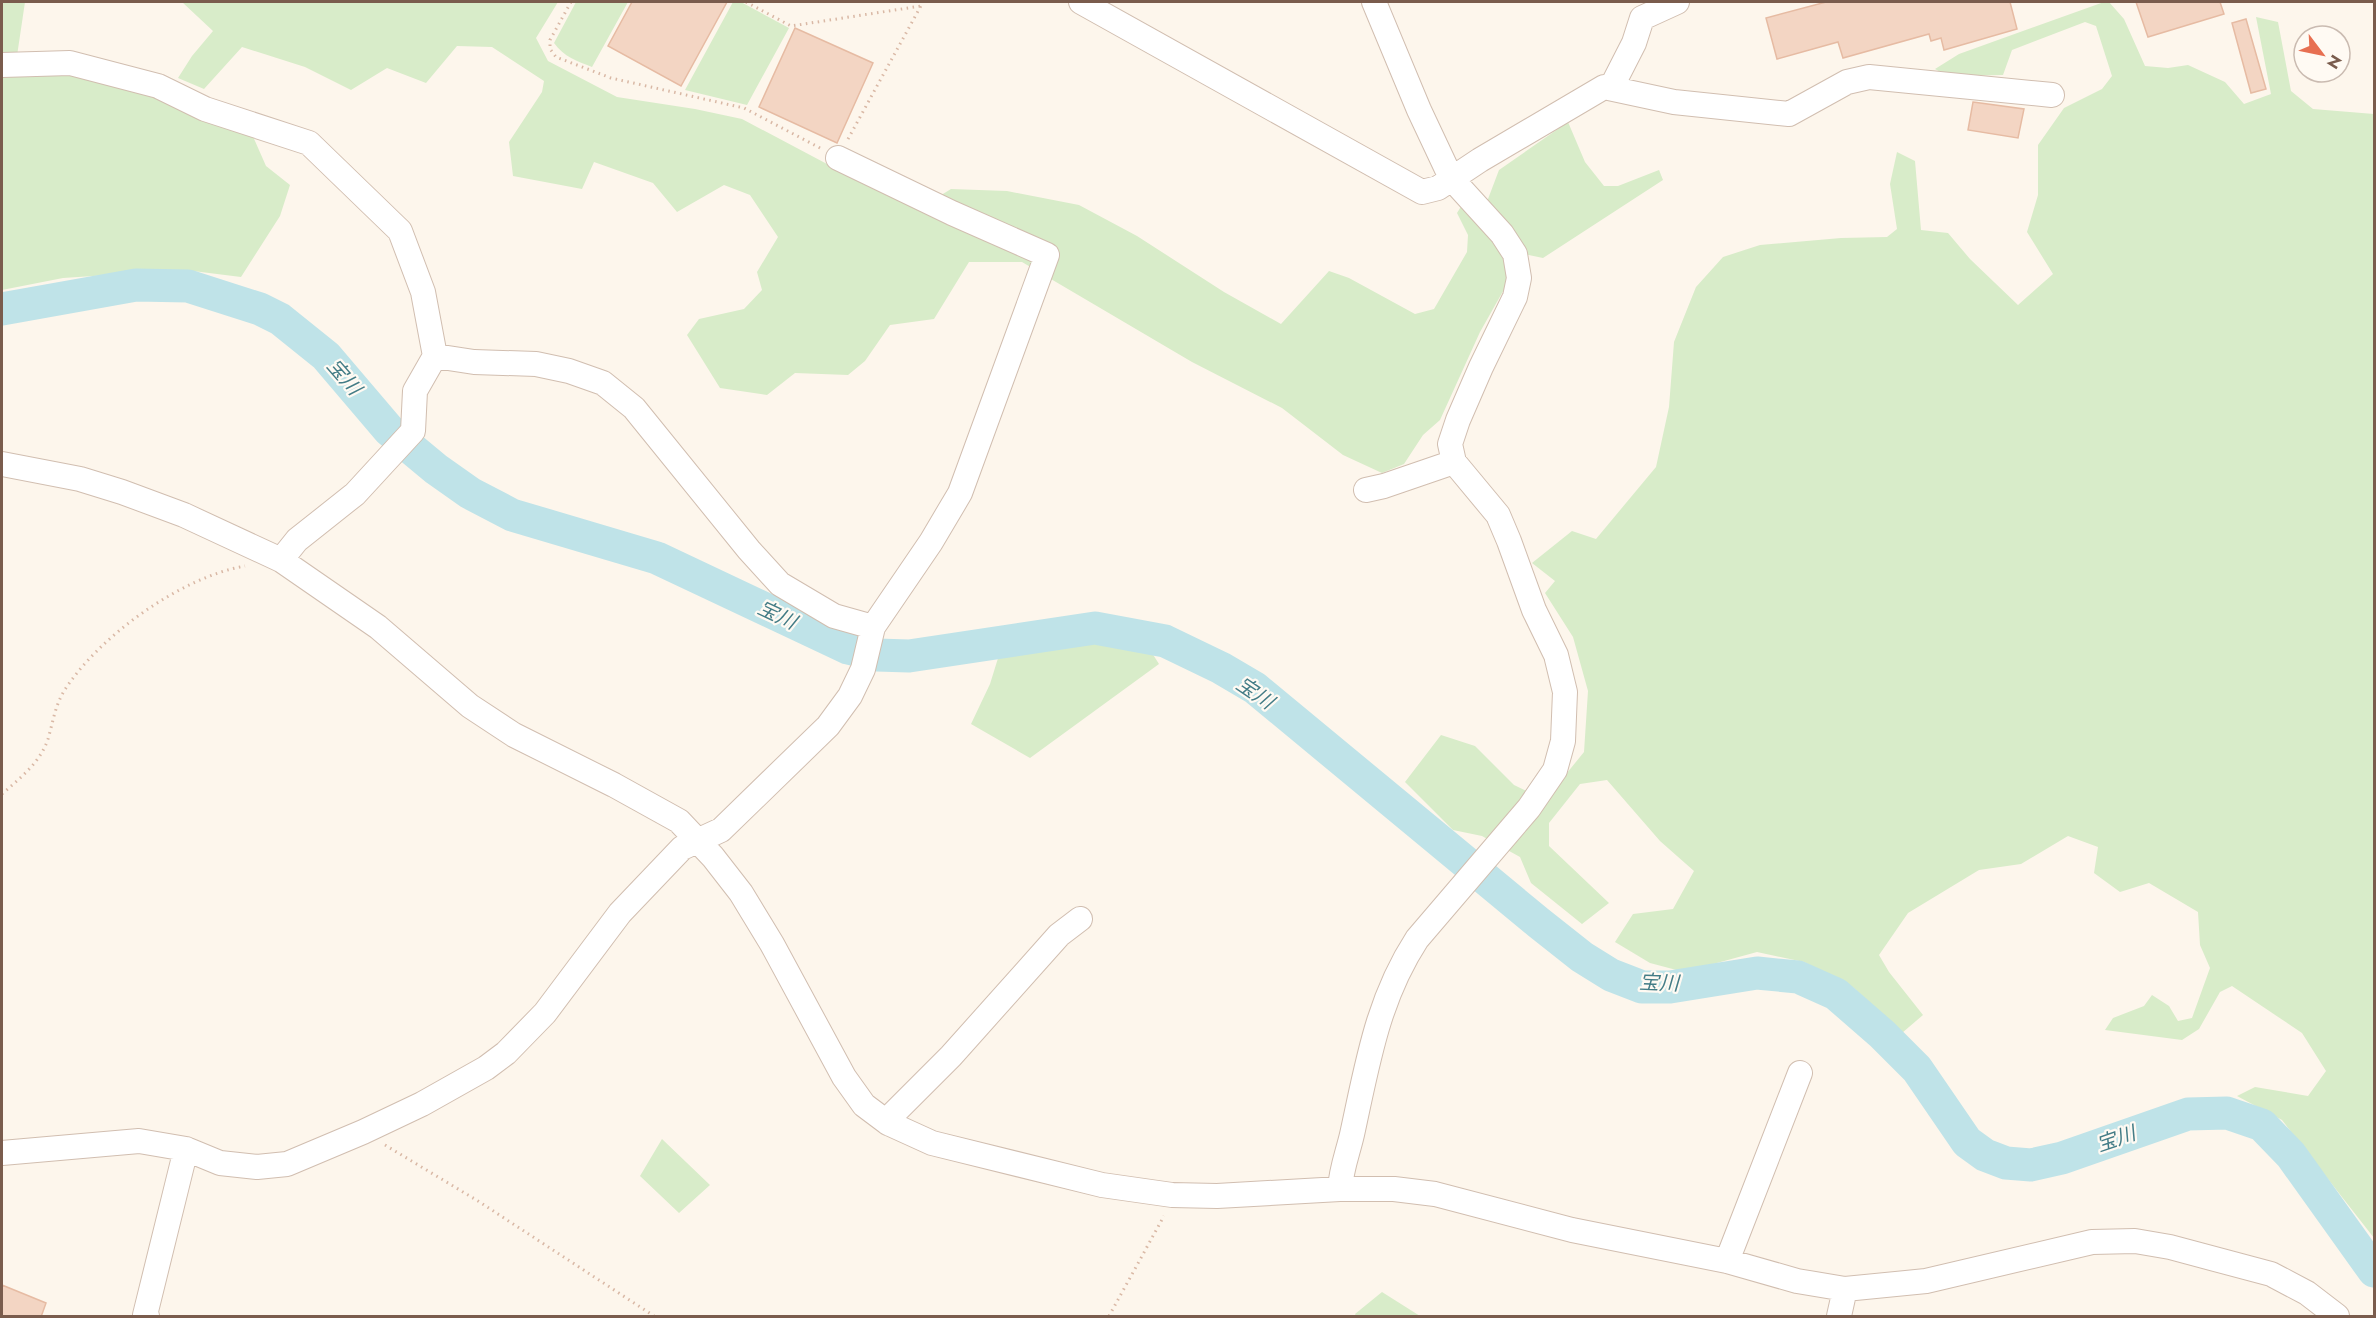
<svg xmlns="http://www.w3.org/2000/svg" width="2376" height="1318" font-family="Jost,'Noto Sans JP',sans-serif">
<style>
.green{fill:#d8ecc9}
.lines{fill:none;stroke-linecap:round;stroke-linejoin:round}
.river{stroke:#bfe3e8;stroke-width:33}
.building{fill:#f3d5c3;stroke:#e6bba3;stroke-width:1.5}
.minor-casing{stroke:#d1beb0;stroke-width:26}
.path{stroke:#d9b8a5;stroke-width:3;stroke-dasharray:1.5 4.5;stroke-linecap:butt}
.minor{stroke:#fff;stroke-width:24}
.labels{text-anchor:middle;dominant-baseline:central;stroke-width:4.5;stroke-linejoin:round;paint-order:stroke}
.water-label{font-size:20px;font-style:italic;fill:#437c86;stroke:#fffaf3}
</style>
<rect width="100%" height="100%" fill="#fdf6ec"/>
<!-- green -->
<path class="green" d="M 2,2 L 25,2 L 14,76 L 83,73 L 158,95 L 251,132 L 266,166 L 290,185 L 280,216 L 241,277 L 185,270 L 63,278 L 2,290 Z
M 182,2 L 558,2 L 536,38 L 548,61 L 617,97 L 695,109 L 742,119 L 827,164 L 925,205 L 951,189 L 1007,191 L 1079,205 L 1137,236 L 1224,292 L 1281,324 L 1329,271 L 1349,278 L 1415,314 L 1434,309 L 1467,252 L 1468,235 L 1457,213 L 1462,205 L 1471,209 L 1488,199 L 1499,170 L 1568,122 L 1585,162 L 1604,186 L 1618,186 L 1659,170 L 1663,180 L 1543,258 L 1524,254 L 1480,332 L 1440,420 L 1423,435 L 1404,464 L 1382,473 L 1343,455 L 1282,408 L 1192,362 L 1022,262 L 969,262 L 934,319 L 890,325 L 865,361 L 848,375 L 795,373 L 767,395 L 720,388 L 687,335 L 699,319 L 744,309 L 762,290 L 757,272 L 778,237 L 750,195 L 724,185 L 677,212 L 653,183 L 594,162 L 582,189 L 513,176 L 509,142 L 542,92 L 544,81 L 492,47 L 457,46 L 426,83 L 387,68 L 351,90 L 305,67 L 242,47 L 204,89 L 178,78 L 192,56 L 213,31 Z
M 576,2 L 628,2 L 592,67 C 577,61 564,57 554,43 Z
M 733,2 L 741,2 L 789,28 L 747,105 L 685,90 Z
M 2104,2 L 2109,2 L 2124,19 L 2145,66 L 2168,68 L 2188,65 L 2225,82 L 2244,104 L 2271,94 L 2256,17 L 2278,22 L 2291,91 L 2313,109 L 2374,114 L 2374,1238 L 2282,1120 L 2237,1096 L 2255,1087 L 2308,1096 L 2326,1071 L 2302,1033 L 2232,986 L 2220,992 L 2199,1029 L 2182,1040 L 2105,1030 L 2113,1018 L 2144,1006 L 2152,995 L 2169,1006 L 2178,1021 L 2192,1018 L 2210,968 L 2200,945 L 2198,912 L 2149,883 L 2120,892 L 2094,873 L 2098,847 L 2068,836 L 2021,864 L 1979,870 L 1908,913 L 1879,955 L 1889,972 L 1923,1015 L 1902,1033 L 1854,988 L 1804,962 L 1757,952 L 1684,972 L 1650,963 L 1615,942 L 1633,914 L 1673,909 L 1694,871 L 1660,841 L 1607,780 L 1580,784 L 1549,823 L 1549,846 L 1609,903 L 1582,924 L 1531,883 L 1520,857 L 1482,836 L 1453,830 L 1405,782 L 1441,735 L 1475,746 L 1514,785 L 1545,800 L 1584,752 L 1588,691 L 1573,637 L 1545,593 L 1555,581 L 1532,563 L 1572,531 L 1596,539 L 1656,467 L 1669,407 L 1674,342 L 1696,287 L 1723,257 L 1760,245 L 1841,238 L 1887,237 L 1897,229 L 1890,184 L 1897,152 L 1915,161 L 1921,230 L 1948,233 L 1970,259 L 2018,305 L 2053,274 L 2027,232 L 2038,195 L 2038,145 L 2064,108 L 2102,89 L 2112,76 L 2096,26 L 2085,22 L 2012,50 L 2003,75 L 1948,76 L 1935,69 L 1959,54 Z
M 1082,642 L 1124,645 L 1152,653 L 1159,664 L 1030,758 L 971,724 L 990,684 L 999,655 Z
M 662,1139 L 710,1185 L 679,1213 L 640,1176 Z
M 1382,1292 L 1420,1316 L 1356,1316 L 1355,1314 Z"/>
<g class="lines">
<!-- river -->
<path class="river" d="M 2,309 L 136,285 L 188,286 L 260,309 L 280,319 L 326,356 L 389,430 L 436,469 L 470,493 L 512,515 L 657,558 L 848,648 L 877,655 L 909,656 L 1095,628 L 1165,641 L 1221,668 L 1255,688 L 1539,923 L 1582,957 L 1611,975 L 1642,987 L 1670,987 L 1757,973 L 1798,977 L 1836,994 L 1882,1034 L 1917,1069 L 1967,1142 L 1985,1155 L 2006,1163 L 2031,1165 L 2062,1158 L 2188,1114 L 2227,1113 L 2262,1125 L 2291,1155 L 2374,1271"/>
</g>
<!-- building -->
<path class="building" d="M 632,2 L 727,2 L 681,86 L 608,46 Z
M 1826,2 L 2010,2 L 2017,29 L 1944,50 L 1941,38 L 1931,41 L 1929,34 L 1843,58 L 1838,42 L 1777,59 L 1766,18 Z
M 2136,2 L 2220,2 L 2224,14 L 2148,37 Z
M 2246,19 L 2266,89 L 2251,93 L 2232,23 Z
M 795,28 L 873,63 L 837,143 L 759,107 Z
M 1973,102 L 2024,109 L 2018,138 L 1968,130 Z
M 2,1285 L 46,1303 L 41,1317 L 2,1317 Z"/>
<g class="lines">
<!-- minor casing -->
<g class="minor-casing">
<path id="minor" d="M 1081,2 L 1422,192 L 1438,188 L 1480,160 L 1604,87 L 1674,102 L 1789,114 L 1847,82 L 1869,77 L 2052,95
M 2,65 L 70,63 L 158,86 L 205,109 L 309,143 L 400,231 L 423,292 L 435,356 L 415,391 L 413,431 L 355,494 L 297,540 L 281,560
M 1611,88 L 1634,43 L 1642,18 L 1677,2
M 435,356 L 474,362 L 536,364 L 569,371 L 603,383 L 634,408 L 749,550 L 780,584 L 834,616 L 873,627
M 2,464 L 80,479 L 122,492 L 184,515 L 281,560 L 378,627 L 470,706 L 514,735 L 614,785 L 679,821 L 713,857 L 741,893 L 772,944 L 844,1077 L 864,1105 L 888,1123 L 932,1143 L 1102,1185 L 1172,1195 L 1217,1196 L 1340,1189 L 1394,1189 L 1435,1194 L 1572,1230 L 1727,1261 L 1797,1281 L 1845,1289 L 1926,1281 L 2092,1242 L 2135,1241 L 2170,1247 L 2271,1274 L 2307,1293 L 2337,1316
M 1366,490 L 1384,486 L 1454,462
M 888,1123 L 894,1113 L 951,1056 L 1059,935 L 1080,919
M 2,1153 L 139,1141 L 186,1149 L 220,1163 L 257,1167 L 287,1164 L 363,1132 L 422,1104 L 486,1068 L 506,1053 L 545,1013 L 620,913 L 682,848 L 721,830 L 828,726 L 850,696 L 863,669 L 873,627 L 931,542 L 960,493 L 1047,255 L 952,213 L 838,158
M 1340,1189 C 1341,1168 1349,1150 1353,1130 C 1368,1061 1378,999 1417,939 L 1529,808 L 1555,770 L 1563,741 L 1565,692 L 1556,655 L 1534,610 L 1509,541 L 1498,515 L 1454,462 L 1450,444 L 1458,420 L 1481,367 L 1515,297 L 1519,278 L 1515,254 L 1502,234 L 1451,178 L 1419,110 L 1374,2
M 1727,1261 L 1800,1073
M 147,1316 L 145,1315 L 186,1149
M 1839,1316 L 1845,1289"/>
</g>
<!-- path -->
<path class="path" d="M 571,2 L 550,40 L 550,49 L 556,57 L 611,78 L 744,108 L 822,149
M 746,2 L 791,26 L 921,6
M 848,139 L 923,2
M 2,794 C 20,778 40,763 48,739 C 53,722 55,706 64,691 C 99,636 181,577 245,566
M 385,1145 L 478,1201 L 654,1316
M 1109,1316 L 1164,1216"/>
<!-- minor -->
<use href="#minor" class="minor"/>
</g>
<g class="labels">
<!-- water labels -->
<g class="water-label">
<text transform="translate(344 377) rotate(49)">宝川</text>
<text transform="translate(777 615) rotate(25)">宝川</text>
<text transform="translate(1255 693) rotate(34)">宝川</text>
<text transform="translate(1659 983) rotate(2)">宝川</text>
<text transform="translate(2116 1139) rotate(-19)">宝川</text>
</g>
</g>
<!-- border -->
<rect width="2376" height="1318" fill="none" stroke="#7a5c4d" stroke-width="6"/>
<!-- north arrow -->
<g transform="translate(2322 54) rotate(122)"><circle r="28" fill="#fffaf3" stroke="#cabbb1" stroke-width="1.5"/>
<path d="M0-4.5L10 22L0 15L-10 22Z" fill="#e76f51"/>
<text y="-9" font-size="16" font-weight="bold" text-anchor="middle" fill="#7a5c4d">N</text>
</g>
</svg>
